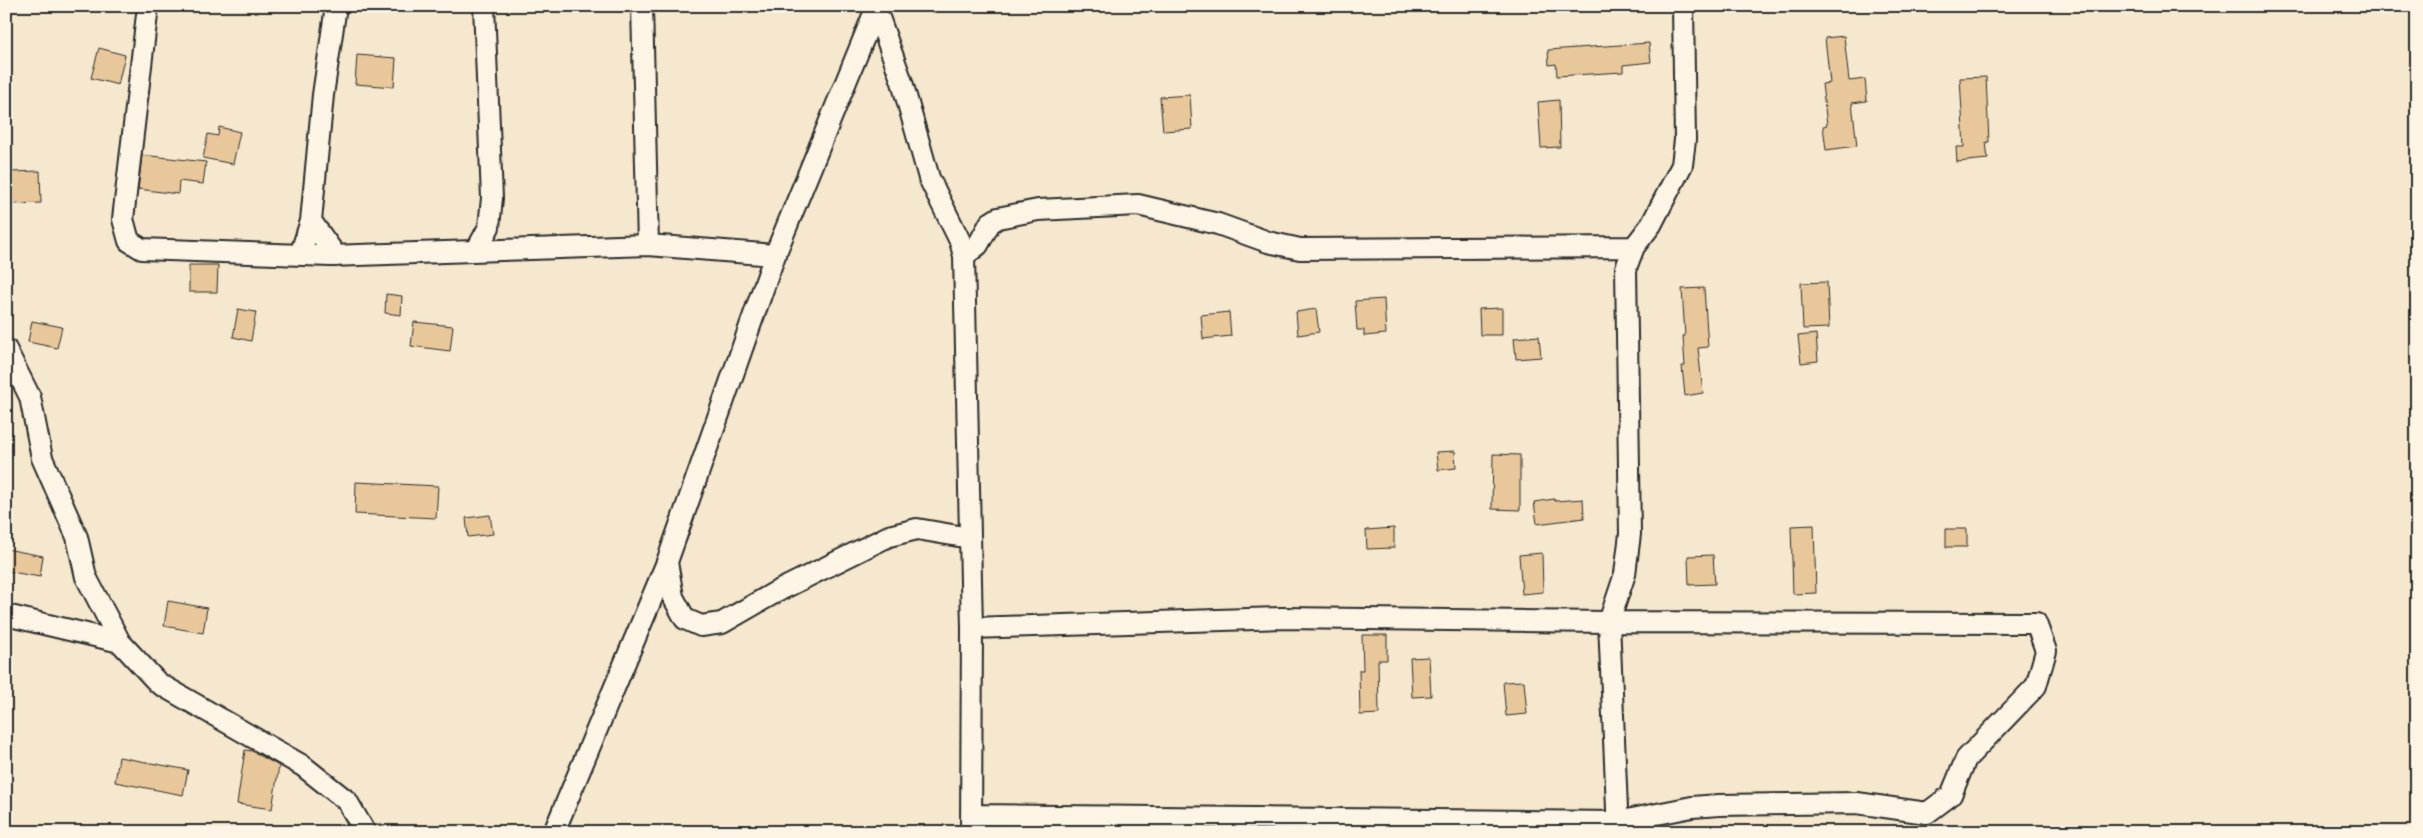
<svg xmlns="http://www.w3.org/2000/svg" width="2423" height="838" font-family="Itim,sans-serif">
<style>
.building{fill:#e8c89a;stroke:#2b2b2b}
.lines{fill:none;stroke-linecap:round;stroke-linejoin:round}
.minor-casing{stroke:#2b2b2b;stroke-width:24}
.minor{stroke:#fcf5e5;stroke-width:20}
</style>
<rect width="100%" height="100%" fill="#f6e8ce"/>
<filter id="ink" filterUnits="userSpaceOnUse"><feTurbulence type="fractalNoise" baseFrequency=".02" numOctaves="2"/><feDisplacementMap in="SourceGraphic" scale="10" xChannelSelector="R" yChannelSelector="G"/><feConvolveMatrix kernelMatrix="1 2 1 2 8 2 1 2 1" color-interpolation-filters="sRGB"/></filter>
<g filter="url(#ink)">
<!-- building -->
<path class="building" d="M 1844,36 L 1849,81 L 1865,79 L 1867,101 L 1852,103 L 1857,146 L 1826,150 L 1823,126 L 1827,125 L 1822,84 L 1830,83 L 1825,38 Z
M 1649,43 L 1651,62 L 1623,65 L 1623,72 L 1557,76 L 1556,64 L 1549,65 L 1548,50 Z
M 99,48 L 125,55 L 118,85 L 91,78 Z
M 357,55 L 396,58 L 394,87 L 355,84 Z
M 1986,77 L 1989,142 L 1986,142 L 1988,159 L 1957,162 L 1956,147 L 1964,147 L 1960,78 Z
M 1190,95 L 1192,129 L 1163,131 L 1160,97 Z
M 1559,100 L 1560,147 L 1541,148 L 1538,102 Z
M 219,127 L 240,132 L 233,164 L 203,158 L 208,134 L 218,136 Z
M 142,155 L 206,162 L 203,184 L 179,181 L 178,194 L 138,189 Z
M 40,171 L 41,203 L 11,204 L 10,172 Z
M 189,265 L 218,265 L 217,292 L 189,292 Z
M 1827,282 L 1829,328 L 1803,329 L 1801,283 Z
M 1704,288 L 1708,347 L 1698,348 L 1703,393 L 1685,396 L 1682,366 L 1685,366 L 1683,336 L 1685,336 L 1682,289 Z
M 386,294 L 402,296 L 401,315 L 385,313 Z
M 1384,299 L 1386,334 L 1364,336 L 1364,330 L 1357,330 L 1355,301 Z
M 1502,308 L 1502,335 L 1480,335 L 1479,309 Z
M 238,309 L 256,312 L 251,341 L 233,337 Z
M 1316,309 L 1319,332 L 1298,335 L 1296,312 Z
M 1229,312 L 1231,336 L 1203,339 L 1201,315 Z
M 32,321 L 62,327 L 57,348 L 28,342 Z
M 414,322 L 453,326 L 450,351 L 411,346 Z
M 1816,334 L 1818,361 L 1801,363 L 1798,336 Z
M 1539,336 L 1541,357 L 1516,359 L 1514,338 Z
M 1455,451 L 1456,468 L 1438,470 L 1436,452 Z
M 1493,454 L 1520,455 L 1520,510 L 1492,509 Z
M 356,482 L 438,486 L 436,518 L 355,514 Z
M 1554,499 L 1555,501 L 1583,499 L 1584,518 L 1537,524 L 1534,502 Z
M 490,515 L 493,534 L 468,537 L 466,518 Z
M 1814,525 L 1816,593 L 1793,594 L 1791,526 Z
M 1394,528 L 1394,548 L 1367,549 L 1366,530 Z
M 1946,529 L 1967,529 L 1967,547 L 1946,547 Z
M 6,549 L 43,556 L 40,577 L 6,571 Z
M 1542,553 L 1543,592 L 1522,594 L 1519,555 Z
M 1713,555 L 1715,584 L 1689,585 L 1688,556 Z
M 168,601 L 207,608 L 203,633 L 164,626 Z
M 1362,635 L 1387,635 L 1387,660 L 1378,660 L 1379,714 L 1360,715 L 1359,670 L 1363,670 Z
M 1429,657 L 1431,696 L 1412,697 L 1410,658 Z
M 1524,681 L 1527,714 L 1506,716 L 1503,682 Z
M 245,750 L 252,751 L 279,766 L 272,809 L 237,804 Z
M 119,757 L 188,770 L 183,795 L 115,782 Z"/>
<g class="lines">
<!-- minor casing -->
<g class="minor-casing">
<path id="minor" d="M 148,6 L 123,219 L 129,241 L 142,249 L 330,256 L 648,245 L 775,255
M 642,6 L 648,245
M 876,9 L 902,82 L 929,178 L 960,241 L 964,256 L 972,628 L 971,832
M 311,221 L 336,256
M 476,251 L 489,227 L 492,198 L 484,6
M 300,255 L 311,221 L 323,95 L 336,6
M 964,256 L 978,245 L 990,223 L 998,218 L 1038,210 L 1138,205 L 1218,224 L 1268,242 L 1300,249 L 1634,247
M 6,349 L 30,397 L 42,458 L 77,537 L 86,577 L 120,642 L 158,683 L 303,766 L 347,801 L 365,832
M 667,562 L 673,597 L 685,619 L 701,626 L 722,623 L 776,592 L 889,536 L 917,529 L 970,538
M 6,615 L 120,642
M 972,628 L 1282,618 L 1609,622 L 2036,623 L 2046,651 L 2036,686 L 1966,759 L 1951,795 L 1927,813 L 1857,803 L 1719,805 L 1692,807 L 1617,822 L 973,815
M 554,832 L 667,562 L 775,255 L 877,6
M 1618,832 L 1609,622 L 1625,574 L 1630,534 L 1626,268 L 1634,247 L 1651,225 L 1682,165 L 1685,140 L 1683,6"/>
</g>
<!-- minor -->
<use href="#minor" class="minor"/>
</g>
</g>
<!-- margin -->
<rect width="2423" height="838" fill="none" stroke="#fcf5e5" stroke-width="25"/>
<rect x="12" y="12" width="2398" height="813" fill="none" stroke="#2b2b2b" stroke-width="2" filter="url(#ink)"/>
</svg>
